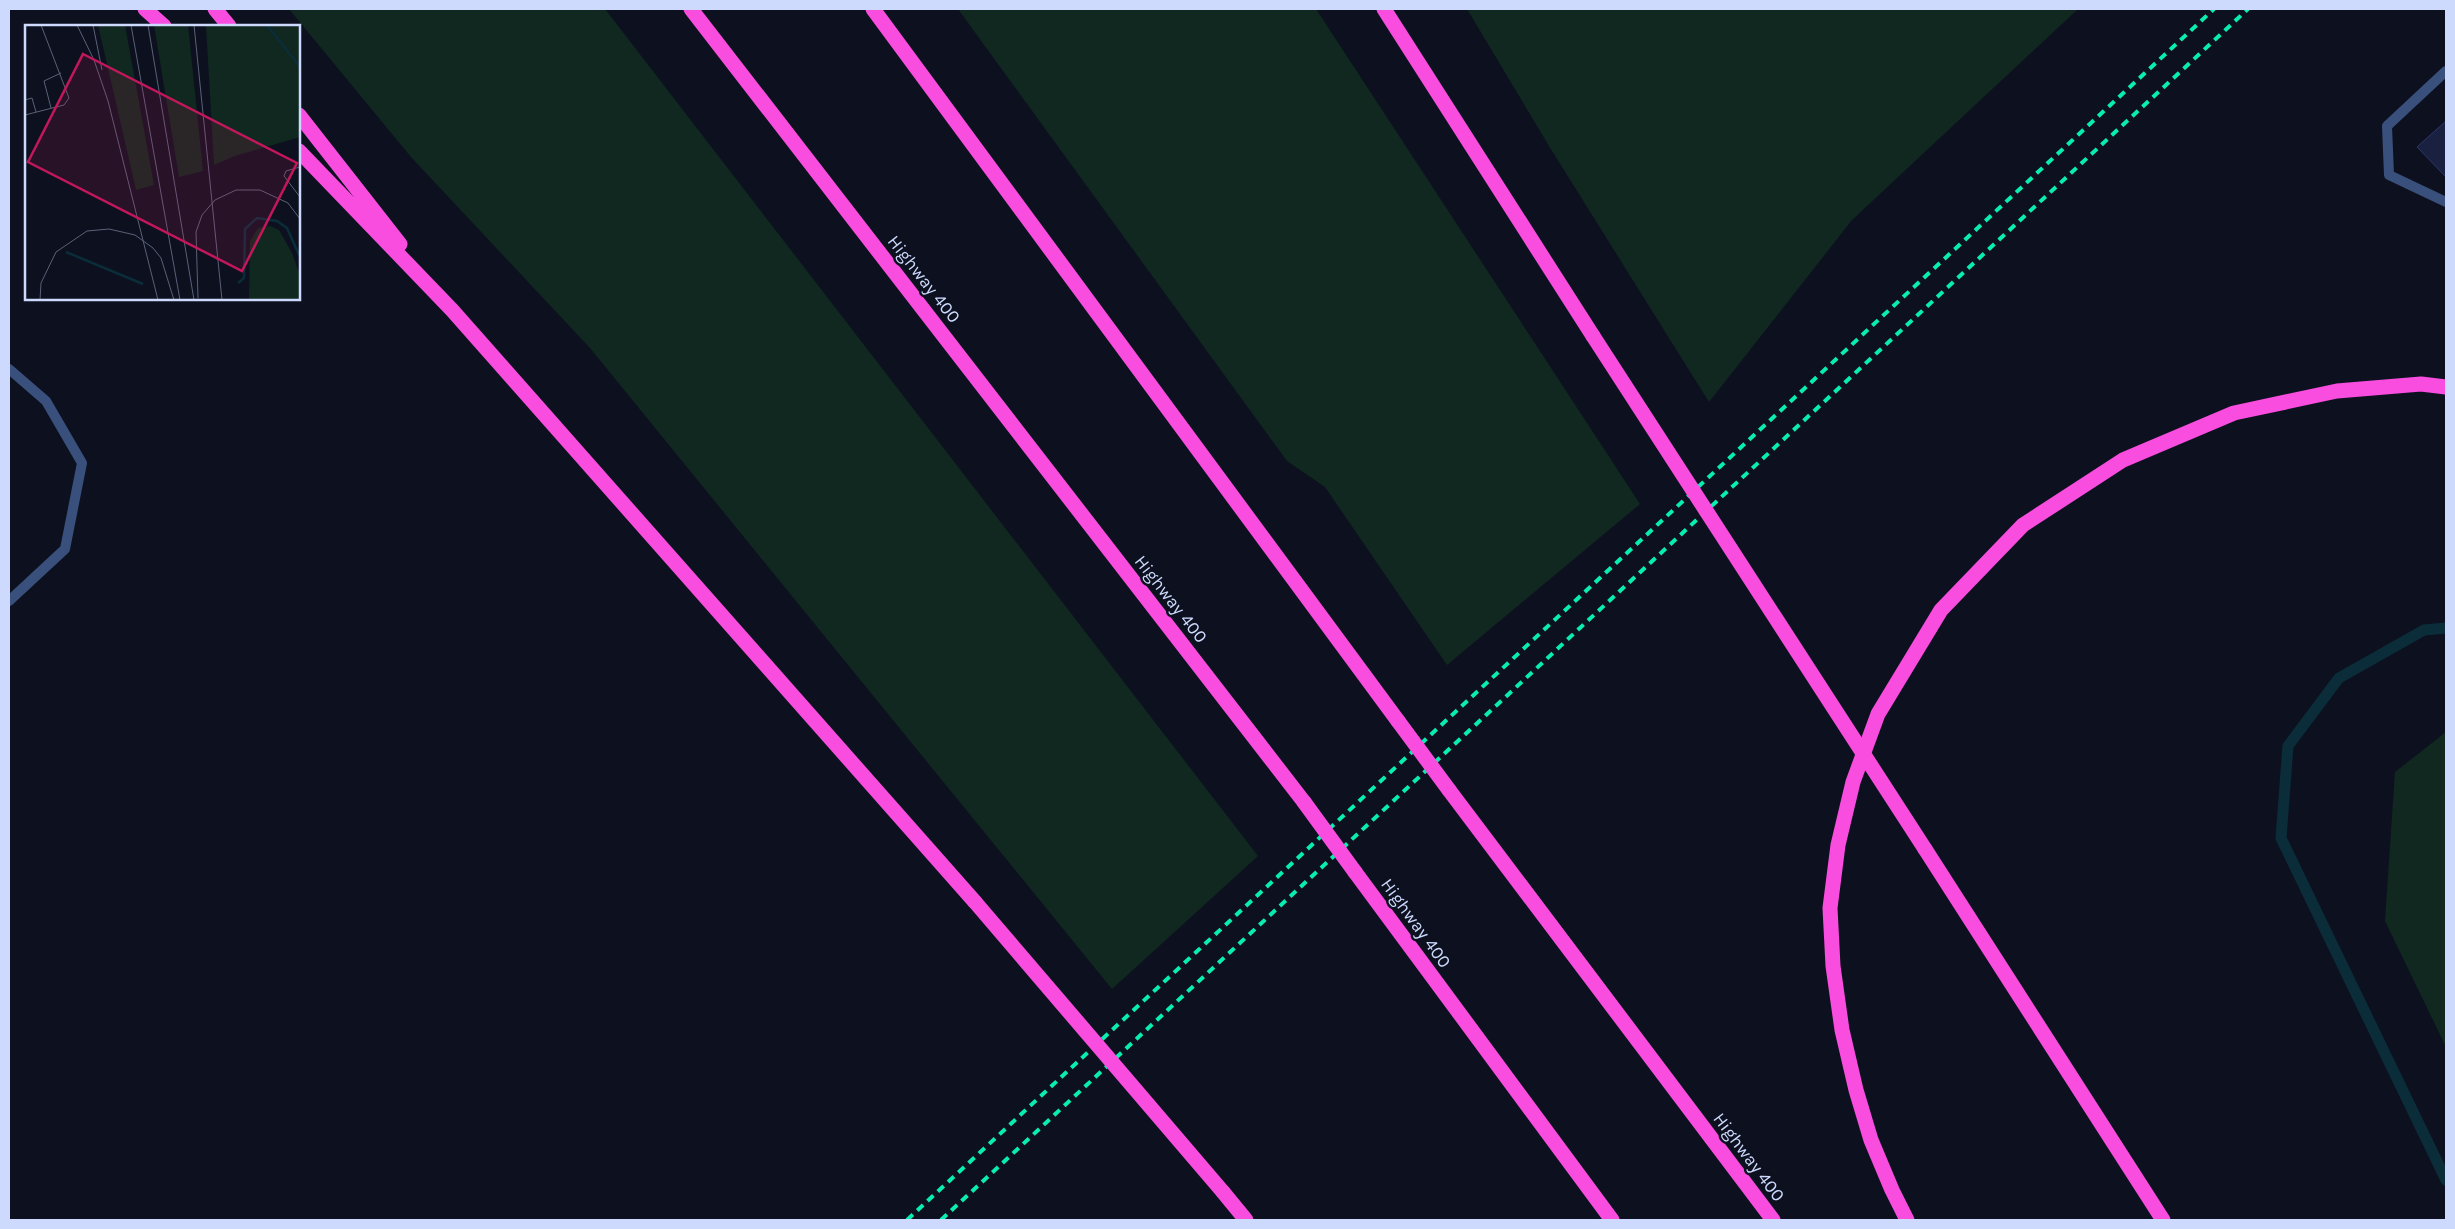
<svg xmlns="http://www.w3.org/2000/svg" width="2455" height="1229" font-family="Karla,sans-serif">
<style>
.green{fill:#10281f}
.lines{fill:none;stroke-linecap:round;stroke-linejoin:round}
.stream{stroke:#0b2d3a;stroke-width:11}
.building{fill:#1a203f;stroke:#2d376a}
.lane{stroke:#3a507c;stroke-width:10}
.highway{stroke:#f84dde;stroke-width:15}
.rail{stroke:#09edb0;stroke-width:4;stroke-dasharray:8 6;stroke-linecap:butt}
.highway-bridge{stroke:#f84dde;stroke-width:15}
.labels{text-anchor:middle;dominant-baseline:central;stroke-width:5;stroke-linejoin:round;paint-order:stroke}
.street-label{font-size:18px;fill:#cdd9fd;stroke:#0d111f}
.inset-river{fill:none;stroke:#0b2d3a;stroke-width:2.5}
.inset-road{fill:none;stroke:#5a6178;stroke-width:1}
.view{fill:#c2185b;fill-opacity:0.15;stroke:#c2185b;stroke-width:2.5}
.inset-edge{fill:none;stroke:#cdd9fd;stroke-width:2.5}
</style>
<rect width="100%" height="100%" fill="#0d111f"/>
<!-- green -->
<path class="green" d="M 289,9 L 605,9 L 1258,856 L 1112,989 L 590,348 L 411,157 Z
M 958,9 L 1316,9 L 1640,504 L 1447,665 L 1325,487 L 1287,461 Z
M 1467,9 L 2078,9 L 1852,220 L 1709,402 L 1549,146 Z
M 2446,732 L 2446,1047 L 2385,921 L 2395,772 Z"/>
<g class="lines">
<!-- stream -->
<path class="stream" d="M 2446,628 L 2424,630 L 2339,678 L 2288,746 L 2281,838 L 2446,1180"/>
</g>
<!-- building -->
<path class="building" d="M 2446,121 L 2446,177 L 2417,147 Z"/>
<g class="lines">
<!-- lane -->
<path class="lane" d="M 2446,71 L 2387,126 L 2389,175 L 2446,202
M 9,369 L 46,401 L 82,463 L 65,549 L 9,601"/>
<!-- highway -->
<path class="highway" d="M 145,9 L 164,26
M 215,9 L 229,26
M 691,9 L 1304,802
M 873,9 L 1398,721
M 1384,9 L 1593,336
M 299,115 L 400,244
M 299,151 L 452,310 L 975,902
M 1449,790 L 1773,1220
M 1925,849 L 2163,1220
M 1355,872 L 1612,1220
M 1223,1192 L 1246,1220
M 1907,1220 L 1892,1190 L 1871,1140 L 1856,1090 L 1842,1030 L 1833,966 L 1830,908 L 1838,845 L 1853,782 L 1878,714 L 1941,610 L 2023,525 L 2123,460 L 2234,413 L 2337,391 L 2421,384 L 2446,387"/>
<!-- rail -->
<path class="rail" d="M 907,1220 L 2214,9
M 941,1220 L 2248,9"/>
<!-- highway-bridge -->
<path class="highway-bridge" d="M 1593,336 L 1925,849
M 1398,721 L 1449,790
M 1304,802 L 1355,872
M 975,902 L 1223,1192"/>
</g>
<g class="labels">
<!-- street labels -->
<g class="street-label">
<text transform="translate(924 279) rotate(52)">Highway 400</text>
<text transform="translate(1171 599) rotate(52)">Highway 400</text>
<text transform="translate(1416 923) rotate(54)">Highway 400</text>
<text transform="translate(1749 1157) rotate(53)">Highway 400</text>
</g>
</g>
<!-- overview -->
<g transform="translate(25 25)">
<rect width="275" height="275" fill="#0d111f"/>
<path d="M 73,0 L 100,0 L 129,160 L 111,165 ZM 129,0 L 163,0 L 178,146 L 154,152 ZM 181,0 L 275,0 L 275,112 L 210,131 L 189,140 ZM 245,201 L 254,205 L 267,228 L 275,250 L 275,275 L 224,275 L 225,216 L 233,203 Z" fill="#10281f"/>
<path class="inset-river" d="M 242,0 L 275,42M 41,227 L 118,259M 213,258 L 219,253 L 220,204 L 232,193 L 252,196 L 262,203 L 275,232"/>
<path class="inset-road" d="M 52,0 L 69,35 L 83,76 L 133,275M 68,0 L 77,45M 106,0 L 155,275M 123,0 L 169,275M 169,0 L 197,275M 0,75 L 7,73 L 11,87M 26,83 L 19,56 L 36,48M 0,90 L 39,80 L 44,73 L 16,0M 275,142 L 261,146 L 259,151 L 275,172M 173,273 L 171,207 L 177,190 L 190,175 L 211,165 L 235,165 L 263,178 L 275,194M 15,275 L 16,258 L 31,227 L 62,206 L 84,204 L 110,210 L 128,223 L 136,233 L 149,275"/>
<path class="view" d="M 58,29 L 272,138 L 217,246 L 3,137 Z"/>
<rect width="275" height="275" class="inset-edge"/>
</g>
<!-- border -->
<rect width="2455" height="1229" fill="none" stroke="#cdd9fd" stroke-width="20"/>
</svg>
